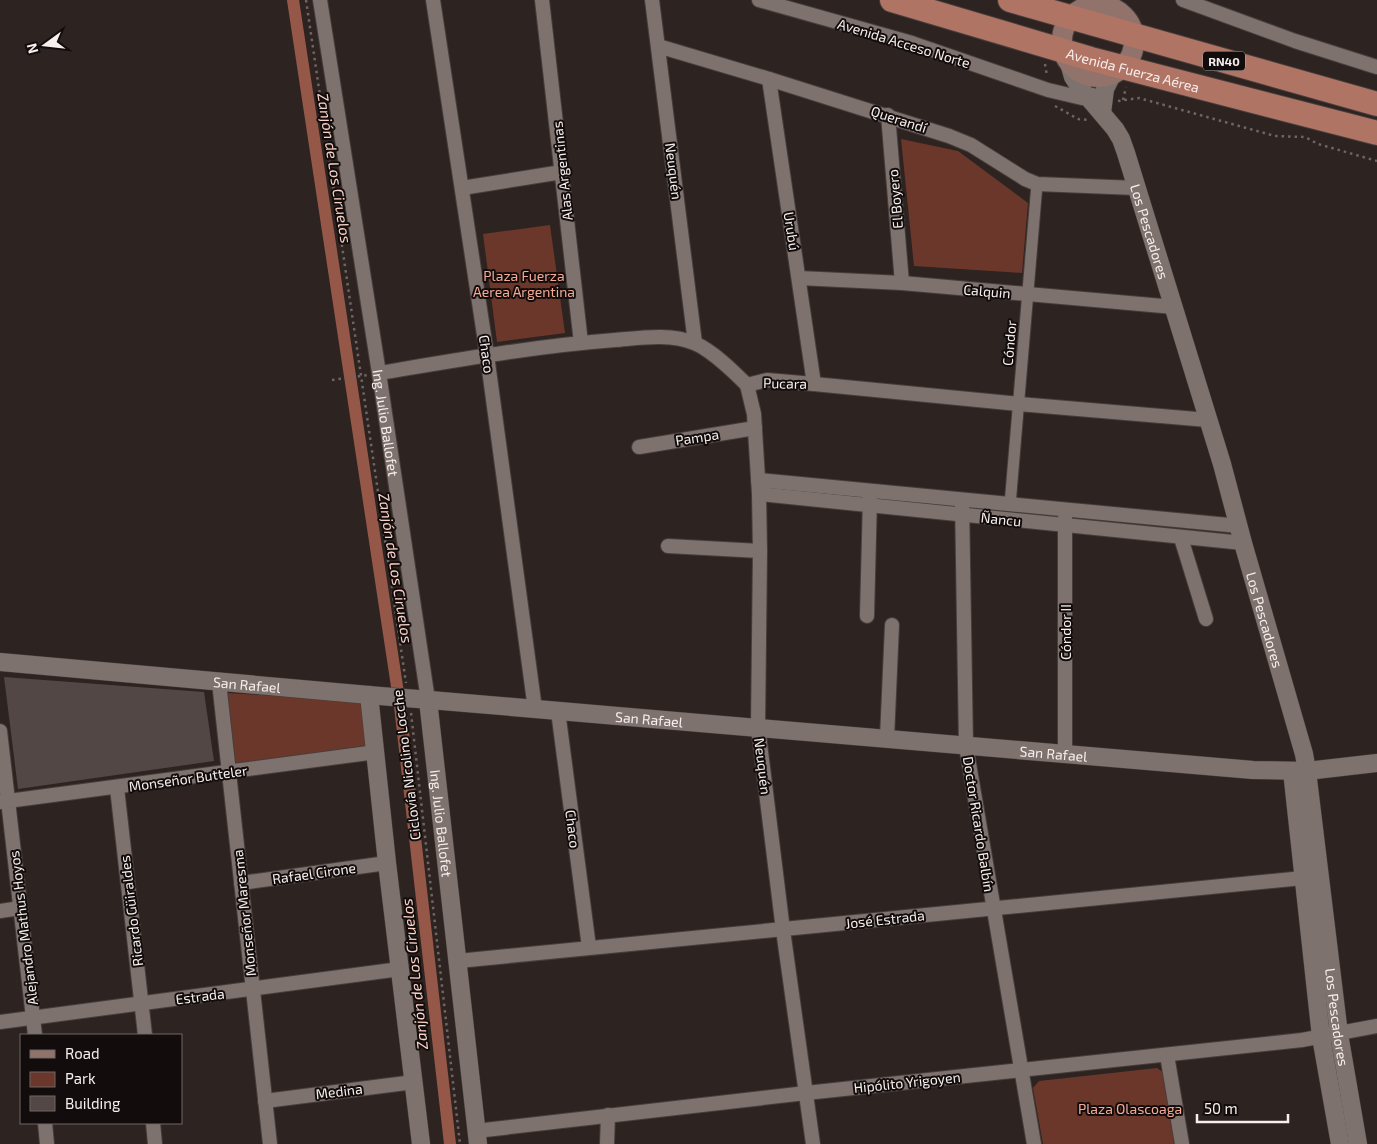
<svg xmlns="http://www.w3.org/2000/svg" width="1377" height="1144" font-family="'Exo 2',sans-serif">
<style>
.green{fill:#6b372a}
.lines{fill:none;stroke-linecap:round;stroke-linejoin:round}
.canal{stroke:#955748;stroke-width:12}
.building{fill:#524744}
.pedestrian-casing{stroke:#473e3c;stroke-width:13}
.minor-casing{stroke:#473e3c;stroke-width:16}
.tertiary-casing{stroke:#473e3c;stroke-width:19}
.secondary-casing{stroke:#473e3c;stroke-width:22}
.trunk-casing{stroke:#473e3c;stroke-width:26}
.path{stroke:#6f6563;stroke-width:2.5;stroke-dasharray:2.5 4;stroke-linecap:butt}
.pedestrian{stroke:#7e726e;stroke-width:11}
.minor{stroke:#7e726e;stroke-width:14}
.tertiary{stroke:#7e726e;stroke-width:18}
.secondary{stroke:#91736b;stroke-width:20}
.trunk{stroke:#b07465;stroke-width:24}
.tertiary-bridge-casing{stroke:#473e3c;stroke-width:19;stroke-linecap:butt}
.tertiary-bridge{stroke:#7e726e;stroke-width:18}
.labels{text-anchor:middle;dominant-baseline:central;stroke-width:4;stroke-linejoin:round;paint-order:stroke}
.shield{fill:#120d0c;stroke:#b2abaa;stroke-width:1}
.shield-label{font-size:12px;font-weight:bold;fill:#f7efed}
.street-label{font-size:14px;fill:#f7efed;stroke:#120d0c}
.park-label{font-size:14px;fill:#f4aa96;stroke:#120d0c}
.water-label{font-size:15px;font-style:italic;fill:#fbd4c9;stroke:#120d0c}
</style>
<rect width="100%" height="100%" fill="#2d2320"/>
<!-- green -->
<path class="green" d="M 901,139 L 958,151 L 1028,203 L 1022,273 L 914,266 Z
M 550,225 L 565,333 L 497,342 L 483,234 Z
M 227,693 L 361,701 L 366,747 L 235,764 Z
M 1157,1068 L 1164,1073 L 1176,1144 L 1043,1144 L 1033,1088 L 1039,1081 Z"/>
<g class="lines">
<!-- canal -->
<path class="canal" d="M 293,0 L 400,706 L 450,1144"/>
</g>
<!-- building -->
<path class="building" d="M 4,677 L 204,692 L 214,761 L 18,789 Z"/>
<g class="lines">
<!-- pedestrian casing -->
<g class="pedestrian-casing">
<path id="pedestrian" d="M 1010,505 L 1037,184"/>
</g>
<!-- minor casing -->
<g class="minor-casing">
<g id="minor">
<path id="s1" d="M 320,0 L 379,373 L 428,700"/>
<path d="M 433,0 L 487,355 L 535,709"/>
<path d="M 542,0 L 581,343"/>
<path d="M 652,0 L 695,343"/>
<path d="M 759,0 L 912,43 L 1048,90 L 1082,98 L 1093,95"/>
<path d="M 1183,0 L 1295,41 L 1377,67"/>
<path d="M 658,46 L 769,79 L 949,136 L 971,145 L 1025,179 L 1037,184 L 1136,188"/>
<path d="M 769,79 L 814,384"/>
<path d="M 888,115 L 902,283"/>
<path d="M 462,188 L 562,172"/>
<path d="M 799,278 L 902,283 L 1174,307"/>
<path d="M 379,373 C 457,360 536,346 615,340 C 640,338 670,333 694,343 C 712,350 734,372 747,385"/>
<path d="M 747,385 L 754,414 L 759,494 L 760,551 L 758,727 L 783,930 L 813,1144"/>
<path d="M 747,385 L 767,380 L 814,384 L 1019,404 L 1208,420"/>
<path d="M 639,447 L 755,428"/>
<path d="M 758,480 L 1239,526"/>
<path d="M 759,494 L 1243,543"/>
<path d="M 962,500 L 966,746 L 1034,1144"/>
<path d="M 1181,538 L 1206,619"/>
<path d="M 668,546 L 760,551"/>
<path d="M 867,616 L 870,497"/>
<path d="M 219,682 L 270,1144"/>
<path d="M 558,711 L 589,947"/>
<path d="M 0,731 L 35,1035"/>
<path d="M 887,738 L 892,625"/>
<path d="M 1065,754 L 1065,517"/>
<path d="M 117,788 L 145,1035"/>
<path d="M 0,802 L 376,752"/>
<path d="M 241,883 L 387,863"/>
<path d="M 0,911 L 20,908"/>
<path d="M 458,961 L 1313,877"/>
<path d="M 0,1022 L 400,969"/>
<path d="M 1167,1055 L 1182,1144"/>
<path d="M 265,1101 L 414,1082"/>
<path d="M 45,1123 L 47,1144"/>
<path d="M 153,1123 L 155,1144"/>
<path d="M 476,1131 L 806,1093 L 1302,1040 L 1377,1026"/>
<path d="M 607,1144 L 608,1115"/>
</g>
</g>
<!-- tertiary casing -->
<g class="tertiary-casing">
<g id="tertiary">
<path id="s2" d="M 1069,63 L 1073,77 L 1081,89 L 1115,129 L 1121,139 L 1126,153 L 1222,464 L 1243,543 L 1304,754 L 1307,771 L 1339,1034 L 1358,1144"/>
<path d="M 1102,113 L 1105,89 L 1112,75"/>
<path id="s3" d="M 0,662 L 380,696"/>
<path d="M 369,695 L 387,863 L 421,1144"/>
<path id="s4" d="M 418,699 L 1253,770 L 1307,771 L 1377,763"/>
<path id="s5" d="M 428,700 L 478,1144"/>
<path d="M 1292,771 L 1321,1037 L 1340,1144"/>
</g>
</g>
<!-- secondary casing -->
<g class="secondary-casing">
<path id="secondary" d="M1062 41a36 36 0 1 1 72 0a36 36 0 1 1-72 0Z"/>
</g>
<!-- trunk casing -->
<g class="trunk-casing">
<g id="trunk">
<path id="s6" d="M 892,0 L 1091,59 L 1377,133"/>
<path d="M 1010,0 L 1377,104"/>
</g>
</g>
<!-- path -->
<path class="path" d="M 306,0 L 406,683
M 1045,64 L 1047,76
M 1123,100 L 1126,87
M 1118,101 L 1139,98 L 1275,136 L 1305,137 L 1318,144 L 1377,161
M 1055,106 L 1078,119 L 1089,120
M 332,380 L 368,375
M 411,713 L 460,1144"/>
<!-- pedestrian -->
<use href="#pedestrian" class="pedestrian"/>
<!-- minor -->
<use href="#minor" class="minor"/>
<!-- tertiary -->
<use href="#tertiary" class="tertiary"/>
<!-- secondary -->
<use href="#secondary" class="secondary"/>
<!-- trunk -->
<use href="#trunk" class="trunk"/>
<!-- tertiary-bridge casing -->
<g class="tertiary-bridge-casing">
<path id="tertiary-bridge" d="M 380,696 L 418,699"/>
</g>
<!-- tertiary-bridge -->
<use href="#tertiary-bridge" class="tertiary-bridge"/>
</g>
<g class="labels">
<!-- shield labels -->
<rect class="shield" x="1203" y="51.5" width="42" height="19" rx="4"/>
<g class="shield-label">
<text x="1224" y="61">RN40</text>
</g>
<!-- street labels -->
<g class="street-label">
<text transform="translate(904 43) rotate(17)">Avenida Acceso Norte</text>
<text stroke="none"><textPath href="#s6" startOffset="251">Avenida Fuerza Aérea</textPath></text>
<text transform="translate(899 119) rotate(18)">Querandí</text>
<text transform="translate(562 171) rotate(-96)">Alas Argentinas</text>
<text transform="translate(674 171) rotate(83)">Neuquén</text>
<text transform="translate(895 199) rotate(-95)">El Boyero</text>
<text transform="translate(792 231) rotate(81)">Urubú</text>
<text stroke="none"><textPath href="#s2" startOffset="190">Los Pescadores</textPath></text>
<text transform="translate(987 291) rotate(5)">Calquin</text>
<text transform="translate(1009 343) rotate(-85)">Cóndor</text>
<text transform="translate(487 354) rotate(82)">Chaco</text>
<text transform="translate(785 383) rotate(1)">Pucara</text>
<text stroke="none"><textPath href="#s1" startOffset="428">Ing. Julio Ballofet</textPath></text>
<text transform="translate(697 437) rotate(-9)">Pampa</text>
<text transform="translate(1001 519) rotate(6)">Ñancu</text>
<text stroke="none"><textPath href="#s2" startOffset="595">Los Pescadores</textPath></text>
<text transform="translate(1065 632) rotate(-90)">Cóndor II</text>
<text stroke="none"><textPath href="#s3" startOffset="248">San Rafael</textPath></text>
<text stroke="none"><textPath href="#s4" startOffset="232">San Rafael</textPath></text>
<text stroke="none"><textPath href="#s4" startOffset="638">San Rafael</textPath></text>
<text transform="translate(406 765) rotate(-97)">Ciclovía Nicolino Locche</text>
<text transform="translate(763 766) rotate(83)">Neuquén</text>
<text transform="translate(188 778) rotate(-8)">Monseñor Butteler</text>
<text stroke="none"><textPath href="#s5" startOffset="124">Ing. Julio Ballofet</textPath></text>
<text transform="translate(979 824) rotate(81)">Doctor Ricardo Balbín</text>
<text transform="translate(573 829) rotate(83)">Chaco</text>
<text transform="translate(314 873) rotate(-8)">Rafael Cirone</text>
<text transform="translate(131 911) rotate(-97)">Ricardo Güiraldes</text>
<text transform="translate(244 913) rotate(-96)">Monseñor Maresma</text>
<text transform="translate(885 919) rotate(-6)">José Estrada</text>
<text transform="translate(23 928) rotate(-97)">Alejandro Mathus Hoyos</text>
<text transform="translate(200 996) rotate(-7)">Estrada</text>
<text stroke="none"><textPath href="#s2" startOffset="1000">Los Pescadores</textPath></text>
<text transform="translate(907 1082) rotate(-6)">Hipólito Yrigoyen</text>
<text transform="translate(339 1091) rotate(-7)">Medina</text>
</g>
<!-- park labels -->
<g class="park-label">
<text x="524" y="275">Plaza Fuerza<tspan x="524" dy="16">Aerea Argentina</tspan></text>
<text x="1130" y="1108">Plaza Olascoaga</text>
</g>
<!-- water labels -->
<g class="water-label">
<text transform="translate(335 168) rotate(81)">Zanjón de Los Ciruelos</text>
<text transform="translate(396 568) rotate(81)">Zanjón de Los Ciruelos</text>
<text transform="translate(414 974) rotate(-96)">Zanjón de Los Ciruelos</text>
</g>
</g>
<!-- legend -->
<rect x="20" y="1034" width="162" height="90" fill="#120d0c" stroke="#6e6766"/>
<rect x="30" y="1050" width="25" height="8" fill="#91736b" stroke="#6e6766"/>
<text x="65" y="1059" font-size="15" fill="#f7efed">Road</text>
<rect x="30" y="1072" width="25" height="15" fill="#6b372a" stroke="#6e6766"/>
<text x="65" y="1084" font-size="15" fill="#f7efed">Park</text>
<rect x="30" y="1096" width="25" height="15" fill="#524744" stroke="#6e6766"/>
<text x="65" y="1109" font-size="15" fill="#f7efed">Building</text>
<!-- north arrow -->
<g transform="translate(45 45) rotate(255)" stroke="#120d0c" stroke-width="4" paint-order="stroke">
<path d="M0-4L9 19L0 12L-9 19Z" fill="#f7efed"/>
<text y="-8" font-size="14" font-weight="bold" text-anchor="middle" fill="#f7efed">N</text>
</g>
<!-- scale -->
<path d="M1197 1114v8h91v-8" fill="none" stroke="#f7efed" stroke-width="2.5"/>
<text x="1204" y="1114" font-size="15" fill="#f7efed" stroke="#120d0c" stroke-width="4" paint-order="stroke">50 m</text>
</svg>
